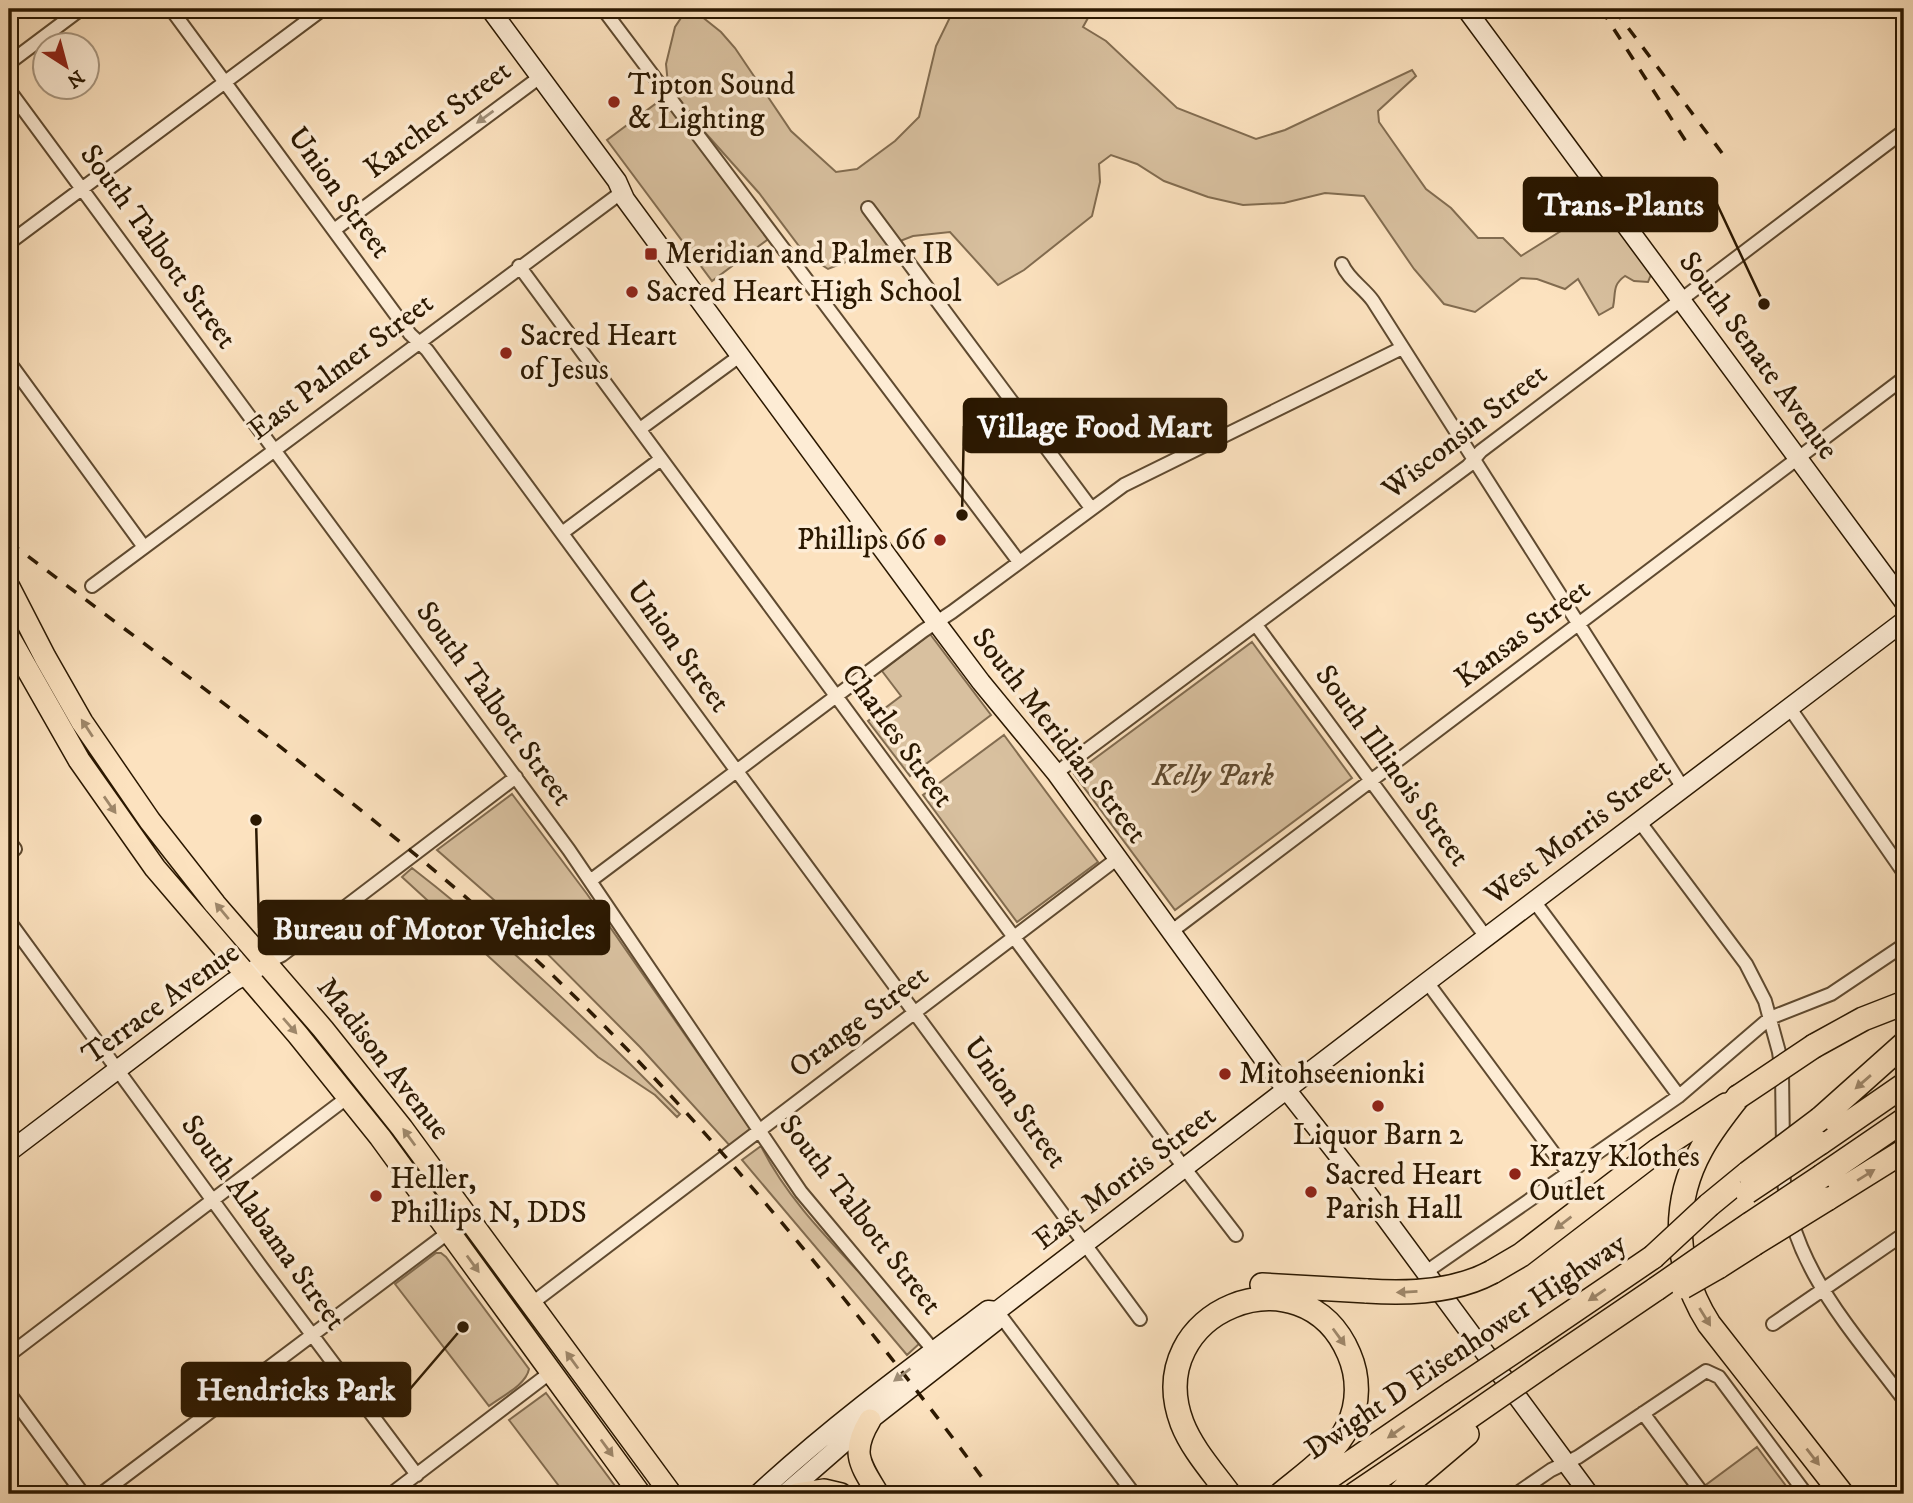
<svg xmlns="http://www.w3.org/2000/svg" width="1913" height="1503" font-family="'IM FELL DW Pica',serif">
<style>
.green{fill:#d8c09f;stroke:#826c50;stroke-width:2}
.lines{fill:none;stroke-linecap:round;stroke-linejoin:round}
.street-casing{stroke:#5f4a30;stroke-width:16}
.secondary-casing{stroke:#2b1801;stroke-width:21}
.primary-casing{stroke:#2b1801;stroke-width:24}
.highway-casing{stroke:#2b1801;stroke-width:26}
.street{stroke:#fdecd5;stroke-width:12}
.secondary{stroke:#fdecd5;stroke-width:18}
.primary{stroke:#fce2bf;stroke-width:21}
.highway{stroke:#fce2bf;stroke-width:23}
.rail{stroke:#2b1801;stroke-width:3.5;stroke-dasharray:12 12;stroke-linecap:butt}
.highway-bridge-casing{stroke:#2b1801;stroke-width:26;stroke-linecap:butt}
.highway-bridge{stroke:#fce2bf;stroke-width:23}
.oneway{fill:#9e8d76}
.oneway2{fill:#9e876a}
.poi-dot{fill:#8f2418;stroke:#fdecd5;stroke-width:2.5}
.labels{text-anchor:middle;dominant-baseline:central;stroke-width:7;stroke-linejoin:round;paint-order:stroke}
.poi-label{font-size:30px;fill:#2b1801;stroke:#fdecd5;text-anchor:start}
.street-label{font-size:30px;fill:#2b1801;stroke:#fdecd5}
.park-label{font-size:30px;font-style:italic;fill:#5f4a30;stroke:#fdecd5}
.leader{fill:none;stroke:#2b1801;stroke-width:2.5}
.callout-dot{fill:#2b1801;stroke:#fdecd5;stroke-width:2.5}
.callout{fill:#2b1801;stroke:#2b1801;stroke-width:2.5}
.callout-label{font-size:32px;text-anchor:middle;font-weight:bold;fill:#fff}
</style>
<rect width="100%" height="100%" fill="#fce2bf"/>
<filter id="stains"><feTurbulence type="fractalNoise" baseFrequency=".00286" numOctaves="4"/><feColorMatrix values="0 0 0 0 .2 0 0 0 0 .09 0 0 0 0 .02 0 0 0 .5 -.17"/></filter>
<radialGradient id="worn" r=".72"><stop offset=".6" stop-color="#630" stop-opacity="0"/><stop offset="1" stop-color="#630" stop-opacity=".3"/></radialGradient>
<!-- green -->
<path class="green" d="M 954,9 L 1093,9 L 1083,27 L 1106,41 L 1177,108 L 1256,139 L 1285,130 L 1412,70 L 1416,76 L 1378,111 L 1379,122 L 1426,189 L 1451,208 L 1478,238 L 1503,238 L 1521,256 L 1569,226 L 1582,226 L 1597,214 L 1609,216 L 1652,272 L 1648,282 L 1634,281 L 1625,276 C 1612,285 1616,293 1613,307 L 1599,315 L 1578,279 L 1565,289 L 1537,279 L 1521,278 L 1475,312 L 1444,304 L 1414,269 L 1364,196 L 1325,193 L 1284,203 L 1243,205 L 1208,197 L 1164,181 L 1137,164 L 1111,155 L 1099,164 L 1100,182 L 1092,216 L 1024,270 L 998,285 L 950,232 L 913,236 L 828,269 L 805,254 L 759,193 L 701,128 L 668,84 L 666,64 L 675,27 L 681,18 L 701,16 L 721,32 L 735,48 L 791,131 L 836,172 L 857,169 L 895,141 L 919,117 L 936,46 Z
M 666,96 L 771,237 L 712,281 L 607,140 Z
M 930,634 L 991,715 L 910,776 L 868,721 L 901,696 L 882,671 Z
M 1252,642 L 1352,778 L 1175,910 L 1074,774 Z
M 1004,735 L 1098,862 L 1017,922 L 923,795 Z
M 512,794 L 587,894 L 752,1131 L 731,1147 L 640,1047 L 494,900 L 437,850 Z
M 412,868 C 509,943 595,1028 680,1114 L 677,1117 L 655,1095 L 598,1057 L 402,877 Z
M 761,1146 C 787,1199 832,1243 871,1285 C 888,1303 903,1324 920,1343 L 907,1355 L 742,1160 Z
M 436,1253 L 441,1253 L 446,1257 L 529,1369 C 526,1385 502,1396 489,1406 L 395,1284 Z
M 546,1393 L 621,1494 L 565,1494 L 509,1420 Z
M 1757,1447 L 1792,1494 L 1708,1494 L 1703,1487 Z"/>
<g class="lines">
<!-- street casing -->
<g class="street-casing">
<path id="street" d="M 171,9 L 410,334 L 427,350 L 1140,1319
M 603,9 L 1019,562
M 9,63 L 81,9
M 9,90 L 569,850 L 801,1192 L 934,1351
M 868,208 L 1091,508
M 334,230 L 540,77
M 9,243 L 323,9
M 1342,264 C 1348,279 1364,288 1373,301 L 1683,788
M 519,266 L 1176,1157 L 1236,1235
M 9,362 L 144,547
M 640,429 L 741,355
M 562,533 L 661,459
M 92,586 L 622,192
M 1256,625 L 1486,937
M 1789,707 L 1904,873
M 1056,773 L 1468,466 L 1481,451 L 1904,131
M 1639,821 L 1746,964 L 1765,1001 L 1779,1052 L 1782,1073 L 1783,1148
M 9,841 L 15,849
M 590,881 L 923,631 L 952,612 L 1124,485 L 1402,348
M 1534,901 L 1679,1096
M 9,921 L 262,1268 L 417,1475
M 1172,931 L 1904,378
M 266,963 L 282,955 L 516,777
M 1427,982 L 1569,1174
M 9,1130 L 19,1144
M 1783,1166 C 1785,1260 1851,1329 1904,1400
M 1426,1272 L 1679,1096 L 1770,1018 L 1831,994 L 1904,945
M 531,1304 L 1118,858
M 997,1311 L 1131,1490
M 1773,1324 L 1904,1234
M 9,1355 L 348,1097
M 9,1393 L 83,1494
M 1643,1413 L 1703,1494
M 101,1494 L 449,1232
M 391,1494 L 551,1372
M 1516,1494 L 1551,1470 L 1578,1457 L 1706,1371 L 1719,1377 L 1806,1494"/>
</g>
<!-- secondary casing -->
<g class="secondary-casing">
<path id="secondary" d="M 490,9 L 617,181 L 625,199 L 936,622 L 981,682 L 1056,773 L 1278,1079 L 1359,1182 L 1589,1494
M 1466,9 L 1904,602
M 9,1152 L 233,982 L 266,963
M 758,1494 C 830,1427 909,1369 988,1310 L 997,1311
M 785,1494 L 870,1420 L 995,1322 L 997,1311 L 1427,982 L 1904,621"/>
</g>
<!-- primary casing -->
<g class="primary-casing">
<path id="primary" d="M 9,587 L 45,657 L 82,722 L 150,821 L 215,904 L 323,1029 L 402,1128 L 671,1494
M 9,637 L 79,760 L 155,868 L 298,1035 L 380,1137 L 640,1494
M 870,1420 C 850,1453 860,1464 878,1494
M 797,1494 L 824,1490 L 841,1494"/>
</g>
<!-- highway casing -->
<g class="highway-casing">
<path id="highway" d="M 1814,1046 L 1863,1019 L 1904,1003
M 1738,1097 C 1725,1114 1711,1131 1701,1150 C 1670,1206 1675,1271 1709,1324 L 1842,1494
M 1820,1119 L 1904,1044
M 1820,1143 L 1904,1085
M 1822,1176 L 1904,1120
M 1827,1199 L 1904,1151
M 1709,1205 L 1748,1173
M 1712,1250 L 1750,1224
M 1718,1267 L 1754,1244
M 1492,1272 L 1521,1255 L 1658,1150 L 1726,1105
M 1262,1285 L 1367,1291
M 1531,1340 L 1653,1257
M 1547,1363 L 1656,1289
M 1229,1494 C 1213,1472 1192,1449 1182,1423 C 1140,1311 1303,1246 1349,1354 C 1359,1377 1359,1404 1348,1426 C 1334,1455 1305,1474 1281,1494
M 1305,1494 L 1452,1393
M 1355,1494 L 1469,1417
M 1399,1494 L 1415,1478 L 1467,1434"/>
</g>
<!-- street -->
<use href="#street" class="street"/>
<!-- secondary -->
<use href="#secondary" class="secondary"/>
<!-- primary -->
<use href="#primary" class="primary"/>
<!-- highway -->
<use href="#highway" class="highway"/>
<!-- rail -->
<path class="rail" d="M 1601,9 L 1687,143
M 1614,9 L 1722,153
M 9,542 C 178,670 351,794 509,935 C 625,1039 727,1155 825,1275 C 883,1347 940,1419 994,1494"/>
<!-- highway-bridge casing -->
<g class="highway-bridge-casing">
<path id="highway-bridge" d="M 1738,1097 L 1814,1046
M 1748,1173 L 1820,1119
M 1747,1192 L 1820,1143
M 1750,1224 L 1822,1176
M 1754,1244 L 1827,1199
M 1653,1257 L 1709,1205
M 1683,1287 L 1718,1267
M 1656,1289 L 1712,1250
M 1367,1291 C 1408,1294 1455,1292 1492,1272
M 1452,1393 L 1531,1340
M 1469,1417 L 1547,1363"/>
</g>
<!-- highway-bridge -->
<use href="#highway-bridge" class="highway-bridge"/>
</g>
<!-- one-way arrows -->
<defs><path id="oneway-solid" d="M-6-.8H1V-3.2L6.5 0L1 3.2V.8H-6Z" transform="scale(1.75)"/></defs>
<g class="oneway">
<use href="#oneway-solid" transform="translate(485 117) rotate(144)"/>
<use href="#oneway-solid" transform="translate(902 1375) rotate(143)"/>
</g>
<g class="oneway2">
<use href="#oneway-solid" transform="translate(87 728) rotate(-123)"/>
<use href="#oneway-solid" transform="translate(110 805) rotate(55)"/>
<use href="#oneway-solid" transform="translate(222 911) rotate(-130)"/>
<use href="#oneway-solid" transform="translate(290 1026) rotate(49)"/>
<use href="#oneway-solid" transform="translate(1863 1082) rotate(139)"/>
<use href="#oneway-solid" transform="translate(409 1137) rotate(-126)"/>
<use href="#oneway-solid" transform="translate(1866 1175) rotate(-32)"/>
<use href="#oneway-solid" transform="translate(1563 1223) rotate(143)"/>
<use href="#oneway-solid" transform="translate(473 1264) rotate(54)"/>
<use href="#oneway-solid" transform="translate(1407 1292) rotate(177)"/>
<use href="#oneway-solid" transform="translate(1597 1295) rotate(146)"/>
<use href="#oneway-solid" transform="translate(1705 1317) rotate(58)"/>
<use href="#oneway-solid" transform="translate(1339 1337) rotate(54)"/>
<use href="#oneway-solid" transform="translate(572 1360) rotate(-126)"/>
<use href="#oneway-solid" transform="translate(1396 1432) rotate(145)"/>
<use href="#oneway-solid" transform="translate(607 1448) rotate(54)"/>
<use href="#oneway-solid" transform="translate(1813 1457) rotate(52)"/>
</g>
<!-- markers -->
<g class="poi-dot">
<circle cx="614" cy="102" r="7"/>
<rect x="644" y="247" width="14" height="14" rx="3.5"/>
<circle cx="632" cy="292" r="7"/>
<circle cx="506" cy="353" r="7"/>
<circle cx="940" cy="540" r="7"/>
<circle cx="1225" cy="1074" r="7"/>
<circle cx="1378" cy="1106" r="7"/>
<circle cx="1515" cy="1174" r="7"/>
<circle cx="1311" cy="1192" r="7"/>
<circle cx="376" cy="1196" r="7"/>
</g>
<g class="labels">
<!-- poi labels -->
<g class="poi-label">
<text x="628" y="85">Tipton Sound<tspan x="628" dy="34">&amp; Lighting</tspan></text>
<text x="665" y="254">Meridian and Palmer IB</text>
<text x="646" y="292">Sacred Heart High School</text>
<text x="520" y="336">Sacred Heart<tspan x="520" dy="34">of Jesus</tspan></text>
<text x="926" y="540" text-anchor="end">Phillips 66</text>
<text x="1239" y="1074">Mitohseenionki</text>
<text x="1378" y="1135" text-anchor="middle">Liquor Barn 2</text>
<text x="1529" y="1157">Krazy Klothes<tspan x="1529" dy="34">Outlet</tspan></text>
<text x="1325" y="1175">Sacred Heart<tspan x="1325" dy="34">Parish Hall</tspan></text>
<text x="390" y="1179">Heller,<tspan x="390" dy="34">Phillips N, DDS</tspan></text>
</g>
<!-- street labels -->
<g class="street-label">
<text transform="translate(438 120) rotate(-37)">Karcher Street</text>
<text transform="translate(339 193) rotate(54)">Union Street</text>
<text transform="translate(158 247) rotate(54)">South Talbott Street</text>
<text transform="translate(1758 356) rotate(54)">South Senate Avenue</text>
<text transform="translate(341 367) rotate(-37)">East Palmer Street</text>
<text transform="translate(1465 432) rotate(-38)">Wisconsin Street</text>
<text transform="translate(1523 634) rotate(-37)">Kansas Street</text>
<text transform="translate(678 647) rotate(54)">Union Street</text>
<text transform="translate(494 704) rotate(54)">South Talbott Street</text>
<text transform="translate(897 736) rotate(54)">Charles Street</text>
<text transform="translate(1059 736) rotate(52)">South Meridian Street</text>
<text transform="translate(1392 766) rotate(54)">South Illinois Street</text>
<text transform="translate(1578 832) rotate(-37)">West Morris Street</text>
<text transform="translate(161 1004) rotate(-36)">Terrace Avenue</text>
<text transform="translate(859 1022) rotate(-37)">Orange Street</text>
<text transform="translate(383 1059) rotate(52)">Madison Avenue</text>
<text transform="translate(1015 1103) rotate(54)">Union Street</text>
<text transform="translate(1125 1178) rotate(-37)">East Morris Street</text>
<text transform="translate(860 1215) rotate(52)">South Talbott Street</text>
<text transform="translate(263 1223) rotate(54)">South Alabama Street</text>
<text transform="translate(1466 1347) rotate(-34)">Dwight D Eisenhower Highway</text>
</g>
<!-- park labels -->
<g class="park-label">
<text x="1213" y="776">Kelly Park</text>
</g>
</g>
<!-- callouts -->
<path class="leader" d="M1764 304L1717 204M962 515L964 426M256 820L259 928M463 1327L410 1389"/>
<g class="callout-dot">
<circle cx="1764" cy="304" r="7"/>
<circle cx="962" cy="515" r="7"/>
<circle cx="256" cy="820" r="7"/>
<circle cx="463" cy="1327" r="7"/>
</g>
<g class="callout">
<rect x="1524" y="178" width="193" height="53" rx="7"/>
<rect x="964" y="399" width="262" height="53" rx="7"/>
<rect x="259" y="901" width="350" height="53" rx="7"/>
<rect x="182" y="1363" width="228" height="53" rx="7"/>
</g>
<g class="callout-label">
<text x="1621" y="215">Trans-Plants</text>
<text x="1095" y="437">Village Food Mart</text>
<text x="434" y="939">Bureau of Motor Vehicles</text>
<text x="296" y="1400">Hendricks Park</text>
</g>
<!-- margin -->
<rect width="1913" height="1503" fill="none" stroke="#fce2bf" stroke-width="35"/>
<rect x="10" y="10" width="1892" height="1482" fill="none" stroke="#2b1801" stroke-width="3.5"/>
<rect x="18" y="18" width="1878" height="1468" fill="none" stroke="#2b1801" stroke-width="2"/>
<!-- north arrow -->
<g transform="translate(66 66) rotate(144)"><circle r="33" fill="#fdecd5" stroke="#a99780" stroke-width="2"/>
<path d="M0-5L12 26L0 18L-12 26Z" fill="#8f2418"/>
<text y="-10" font-size="19" font-weight="bold" text-anchor="middle" fill="#2b1801">N</text>
</g>
<rect width="100%" height="100%" filter="url(#stains)"/>
<rect width="100%" height="100%" fill="url(#worn)"/>
</svg>
